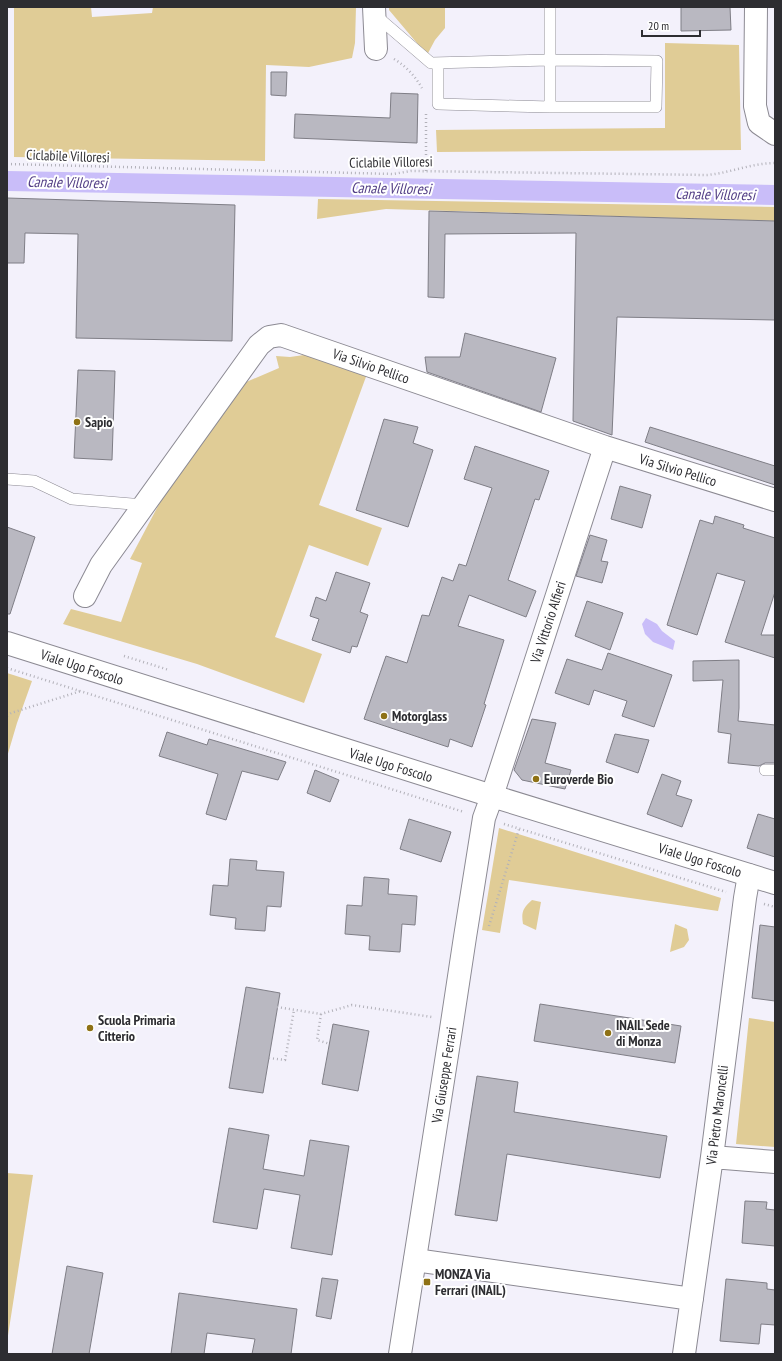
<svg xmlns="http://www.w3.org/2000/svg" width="782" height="1361" font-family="'PT Sans Narrow',sans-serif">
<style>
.green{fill:#e0cc96}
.water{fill:#c9bdf9}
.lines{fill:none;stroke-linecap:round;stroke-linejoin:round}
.canal{stroke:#c9bdf9;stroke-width:20}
.building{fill:#b9b8c1;stroke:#7f7e86}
.service-casing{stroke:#8c8a93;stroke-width:12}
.minor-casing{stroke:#8c8a93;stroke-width:24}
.tertiary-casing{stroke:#8c8a93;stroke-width:24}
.path{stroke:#b2b1b9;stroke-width:2.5;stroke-dasharray:1 3;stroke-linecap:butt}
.service{stroke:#fff;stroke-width:11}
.minor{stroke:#fff;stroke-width:22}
.tertiary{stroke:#fff;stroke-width:22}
.poi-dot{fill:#8e7115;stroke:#fff;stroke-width:1.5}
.labels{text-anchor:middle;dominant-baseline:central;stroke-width:4;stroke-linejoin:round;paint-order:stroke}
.street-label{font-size:14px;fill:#2d2d31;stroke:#fff}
.poi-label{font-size:14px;font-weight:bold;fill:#2d2d31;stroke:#fff;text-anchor:start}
.water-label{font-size:15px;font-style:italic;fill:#533f86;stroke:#fff}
</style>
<rect width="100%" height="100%" fill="#f3f1fb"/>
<!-- green -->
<path class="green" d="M 14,7 L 91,7 L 92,17 L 152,13 L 153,7 L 356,7 L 355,43 L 352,58 L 309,67 L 266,65 L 265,161 L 14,157 Z
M 389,7 L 445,7 L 445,28 L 435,40 L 427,55 L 389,10 Z
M 665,43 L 739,45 L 741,150 L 437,152 L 436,130 L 665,128 Z
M 318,199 L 775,207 L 775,221 L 386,209 L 317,219 Z
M 311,354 L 367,374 L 319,505 L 382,528 L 368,566 L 309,545 L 275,637 L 322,654 L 304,703 L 197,664 L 63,624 L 71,609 L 121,622 L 142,563 L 130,559 L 167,489 L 237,386 L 279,368 L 276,356 L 290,357 Z
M 7,673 L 32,681 L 17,723 L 7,757 Z
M 499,828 L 721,898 L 718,911 L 509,880 L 500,933 L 482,930 Z
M 532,900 L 541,902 L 536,930 L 523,924 C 521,912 523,908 532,900 Z
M 675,924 L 687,929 L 689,940 L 684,947 L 670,952 Z
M 749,1018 L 775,1022 L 775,1147 L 736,1144 Z
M 7,1173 L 33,1175 L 7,1342 Z"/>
<!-- water -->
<path class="water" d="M 646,618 L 657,624 L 662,631 L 675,641 L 673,650 L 653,642 L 645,634 L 642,624 Z"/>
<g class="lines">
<!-- canal -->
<path class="canal" d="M 7,181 L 775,195"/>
</g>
<!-- building -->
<path class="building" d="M 681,7 L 730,7 L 731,30 L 681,31 Z
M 271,72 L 287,72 L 286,96 L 271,95 Z
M 391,93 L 418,94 L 417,143 L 294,138 L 295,114 L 390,118 Z
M 7,198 L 235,205 L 232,341 L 76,338 L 78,234 L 25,233 L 24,263 L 7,263 Z
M 429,211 L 775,221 L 775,320 L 617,317 L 612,435 L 573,421 L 576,233 L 445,234 L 444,298 L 428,297 Z
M 465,333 L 556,358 L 541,412 L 427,372 L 425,357 L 460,357 Z
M 78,370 L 115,371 L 112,460 L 74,458 Z
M 384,419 L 418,427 L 413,443 L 433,450 L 408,527 L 356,510 Z
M 650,427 L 775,466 L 775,485 L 645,442 Z
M 475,446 L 549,471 L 539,500 L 535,499 L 508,580 L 536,591 L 526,617 L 469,595 L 458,626 L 504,640 L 484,704 L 486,705 L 472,747 L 450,739 L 448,747 L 364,719 L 386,656 L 407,663 L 422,615 L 429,616 L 442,577 L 453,581 L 459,564 L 466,566 L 492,488 L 464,479 Z
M 620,486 L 651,495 L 642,528 L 611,519 Z
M 715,516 L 744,525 L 743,528 L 775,538 L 775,592 L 761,635 L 775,635 L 775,658 L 725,642 L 745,581 L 717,573 L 697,635 L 667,625 L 700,520 L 713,524 Z
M 7,527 L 35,537 L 10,614 L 7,614 Z
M 590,535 L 607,540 L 601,561 L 608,562 L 602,583 L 576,576 Z
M 336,572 L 370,583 L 360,612 L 368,615 L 357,647 L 352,646 L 350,653 L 312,640 L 319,619 L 310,616 L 316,597 L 326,601 Z
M 587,601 L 623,613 L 610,650 L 575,636 Z
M 608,653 L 672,675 L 654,727 L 622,716 L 627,701 L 594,690 L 589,705 L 555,693 L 567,659 L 602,670 Z
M 739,660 L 739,708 L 738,721 L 775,725 L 775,763 L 765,763 L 759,766 L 728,763 L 731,734 L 718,732 L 723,680 L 693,681 L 693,661 Z
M 532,719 L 556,723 L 545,763 L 571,770 L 565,789 L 522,780 L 514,770 Z
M 167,732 L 207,745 L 209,739 L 286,762 L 278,780 L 242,771 L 226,820 L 206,814 L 218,774 L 159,756 Z
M 615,734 L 649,740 L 638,773 L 606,762 Z
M 315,770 L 339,780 L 330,802 L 307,793 Z
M 662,774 L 681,781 L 676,795 L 692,800 L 682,827 L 647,814 Z
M 758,814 L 775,819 L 775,857 L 747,848 Z
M 409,819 L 451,832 L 441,862 L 400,849 Z
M 230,859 L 257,861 L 256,870 L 284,872 L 281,907 L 267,906 L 265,931 L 235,929 L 236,918 L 210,915 L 213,885 L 228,886 Z
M 364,877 L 389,879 L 388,894 L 417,896 L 415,925 L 402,924 L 400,952 L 369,950 L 370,936 L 345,934 L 347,905 L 362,906 Z
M 760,925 L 775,927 L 775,1001 L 752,998 Z
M 246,987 L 280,993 L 263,1093 L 229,1088 Z
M 540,1004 L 681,1026 L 675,1063 L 534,1041 Z
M 333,1024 L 369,1031 L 358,1091 L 322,1084 Z
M 477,1076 L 518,1082 L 514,1112 L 667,1136 L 660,1178 L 507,1154 L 497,1221 L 455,1215 Z
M 229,1128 L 269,1135 L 263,1169 L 304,1176 L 310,1140 L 349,1146 L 332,1255 L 291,1248 L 300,1195 L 264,1189 L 257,1229 L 213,1222 Z
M 745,1201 L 767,1202 L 766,1209 L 775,1210 L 775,1246 L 742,1243 Z
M 67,1266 L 103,1273 L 89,1354 L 52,1354 Z
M 322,1278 L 338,1280 L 331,1319 L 316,1316 Z
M 726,1279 L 767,1283 L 767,1289 L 775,1290 L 775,1325 L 761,1324 L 759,1344 L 720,1341 Z
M 179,1293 L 297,1309 L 291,1354 L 252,1354 L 255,1339 L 207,1333 L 204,1354 L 171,1354 Z"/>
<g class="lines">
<!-- service casing -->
<g class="service-casing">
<path id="service" d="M 374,14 L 431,63 L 550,60 L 657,61 L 656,107 L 550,107 L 550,7
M 438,63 L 438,104 L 550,107
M 7,479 L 34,481 L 72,499 L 144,505
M 765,770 L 775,770"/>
</g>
<!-- minor casing -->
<g class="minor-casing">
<path id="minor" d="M 374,7 L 376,49
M 756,7 L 755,106 L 759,123 L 775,134
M 85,596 L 101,565 L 259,345 L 269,337 L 281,335 L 605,447 L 775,500
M 492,796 L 605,447
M 712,1157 L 775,1162
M 415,1260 L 692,1299
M 684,1354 L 712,1157 L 745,898 L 749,875"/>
</g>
<!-- tertiary casing -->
<g class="tertiary-casing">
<path id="tertiary" d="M 7,643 L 492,796 L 775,883
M 400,1354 L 450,1036 L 465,937 L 484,818 L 492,796"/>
</g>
<!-- path -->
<path class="path" d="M 394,59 C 406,66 415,76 422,88
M 426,114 L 426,171
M 7,164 L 393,174 L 411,171 L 707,175 C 730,173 752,163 775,163
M 124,656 L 169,670
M 7,668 L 464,812
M 7,716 L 11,713 L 81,691
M 504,824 L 726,892
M 764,904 L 775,907
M 489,926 L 519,829
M 277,1007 L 321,1014 L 352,1005 L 432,1017
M 321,1014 L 317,1040 L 330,1044
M 269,1058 L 285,1060 L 294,1010"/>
<!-- service -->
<use href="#service" class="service"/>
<!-- minor -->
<use href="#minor" class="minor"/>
<!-- tertiary -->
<use href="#tertiary" class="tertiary"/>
</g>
<!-- markers -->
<g class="poi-dot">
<circle cx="77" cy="422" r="4"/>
<circle cx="384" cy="716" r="4"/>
<circle cx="536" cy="779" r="4"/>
<circle cx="90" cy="1028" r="4"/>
<circle cx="608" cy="1033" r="4"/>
<rect x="423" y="1278" width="8" height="8" rx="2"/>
</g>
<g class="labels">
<!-- street labels -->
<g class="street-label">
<text transform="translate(68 156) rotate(2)">Ciclabile Villoresi</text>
<text transform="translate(391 162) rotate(-1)">Ciclabile Villoresi</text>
<text transform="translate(371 366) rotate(19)">Via Silvio Pellico</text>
<text transform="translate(678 470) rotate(17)">Via Silvio Pellico</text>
<text transform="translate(548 622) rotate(-72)">Via Vittorio Alfieri</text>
<text transform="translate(82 667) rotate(18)">Viale Ugo Foscolo</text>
<text transform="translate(391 765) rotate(17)">Viale Ugo Foscolo</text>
<text transform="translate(700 860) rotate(17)">Viale Ugo Foscolo</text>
<text transform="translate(444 1075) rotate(-81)">Via Giuseppe Ferrari</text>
<text transform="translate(717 1115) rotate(-83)">Via Pietro Maroncelli</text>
</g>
<!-- poi labels -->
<g class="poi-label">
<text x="85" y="422">Sapio</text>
<text x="392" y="716">Motorglass</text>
<text x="544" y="779">Euroverde Bio</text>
<text x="98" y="1020">Scuola Primaria<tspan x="98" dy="16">Citterio</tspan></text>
<text x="616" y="1025">INAIL Sede<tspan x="616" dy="16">di Monza</tspan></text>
<text x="435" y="1274">MONZA Via<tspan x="435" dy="16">Ferrari (INAIL)</tspan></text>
</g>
<!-- water labels -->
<g class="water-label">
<text transform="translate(67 182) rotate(1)">Canale Villoresi</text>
<text transform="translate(391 188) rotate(1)">Canale Villoresi</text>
<text transform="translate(715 194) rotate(1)">Canale Villoresi</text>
</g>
</g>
<!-- border -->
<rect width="782" height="1361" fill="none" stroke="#2d2d31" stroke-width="16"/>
<!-- scale -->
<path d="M642 30v6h58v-6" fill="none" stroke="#2d2d31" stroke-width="2"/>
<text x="648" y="30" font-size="12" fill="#2d2d31" stroke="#ffffff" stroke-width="3" paint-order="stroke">20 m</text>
</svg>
